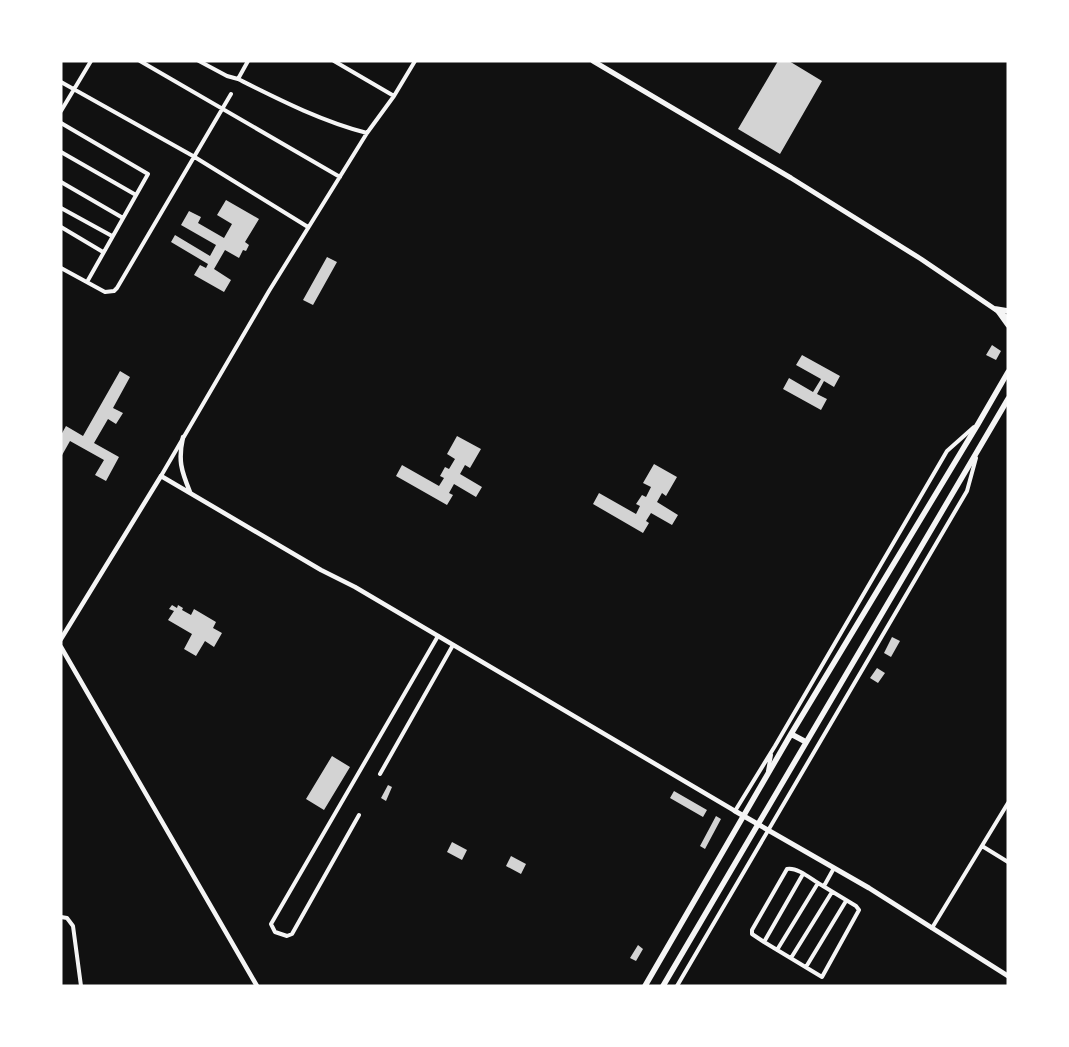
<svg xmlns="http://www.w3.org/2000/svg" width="1069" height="1047" font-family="'IBM Plex Sans',sans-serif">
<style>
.building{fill:#d3d3d3}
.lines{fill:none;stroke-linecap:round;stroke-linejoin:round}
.minor{stroke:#f5f5f5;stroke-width:4}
.tertiary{stroke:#f5f5f5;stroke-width:4.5}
.secondary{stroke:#f5f5f5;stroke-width:5}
.primary{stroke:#f5f5f5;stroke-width:5.5}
</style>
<rect width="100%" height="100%" fill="#111"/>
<!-- building -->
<path class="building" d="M 778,61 L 789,61 L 822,81 L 780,154 L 738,129 Z
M 226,200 L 259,219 L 245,242 L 249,245 L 246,251 L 243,250 L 239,258 L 225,250 L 214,269 L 231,280 L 224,292 L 194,275 L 200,265 L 206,268 L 208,264 L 171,242 L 175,235 L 210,256 L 216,245 L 181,225 L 189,211 L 201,217 L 198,223 L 224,238 L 232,224 L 217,215 Z
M 327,257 L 337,262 L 313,305 L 303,300 Z
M 992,345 L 1001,351 L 996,360 L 986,355 Z
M 802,355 L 840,376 L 834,387 L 824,381 L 817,394 L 827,399 L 821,410 L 783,389 L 789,378 L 813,392 L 821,379 L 796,365 Z
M 120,371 L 130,377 L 113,408 L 123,413 L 116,424 L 108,419 L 94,443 L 119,457 L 106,481 L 95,475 L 104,460 L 70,441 L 61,457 L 61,435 L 66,426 L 83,436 Z
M 457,436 L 481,449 L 470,468 L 465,465 L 460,474 L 482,487 L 476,497 L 454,484 L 449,493 L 453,495 L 447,505 L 396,476 L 402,465 L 439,486 L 444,478 L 440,476 L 445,467 L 449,469 L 455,459 L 447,454 Z
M 654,464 L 677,477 L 666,496 L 662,493 L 657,502 L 678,515 L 672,525 L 651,513 L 646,521 L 649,523 L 643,533 L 593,504 L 599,493 L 636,514 L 640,506 L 636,504 L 642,495 L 646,497 L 651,487 L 643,483 Z
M 172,605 L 177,608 L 178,605 L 183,608 L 182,610 L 191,615 L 194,609 L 216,622 L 213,628 L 222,633 L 214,647 L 205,641 L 196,656 L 184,649 L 192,634 L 168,620 L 174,611 L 169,609 Z
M 892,637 L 900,641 L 891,657 L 884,653 Z
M 877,668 L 885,673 L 878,683 L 870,678 Z
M 332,756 L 350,767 L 324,810 L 306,799 Z
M 388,785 L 392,787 L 386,801 L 381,798 Z
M 674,791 L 707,810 L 703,817 L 670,798 Z
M 716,816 L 721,819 L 705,849 L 700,846 Z
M 452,842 L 467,850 L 462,860 L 447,852 Z
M 511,856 L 526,864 L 521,874 L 506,866 Z
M 638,945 L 643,949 L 636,961 L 630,958 Z"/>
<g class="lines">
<!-- minor -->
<path class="minor" d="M 140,61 L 340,177
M 199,61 L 227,76 L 238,79 C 280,100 321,121 367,133
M 334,61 L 394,96
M 238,79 L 248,61
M 61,82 L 193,156 L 308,227
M 61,111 L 91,61
M 61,123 L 148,174 L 87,282
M 61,152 L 136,195
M 61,182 L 123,218
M 61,208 L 112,236
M 61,227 L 103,252
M 61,268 L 105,292 L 114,291 L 117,288 L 231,94
M 161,476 L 269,291 L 367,133 L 394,96 L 415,61
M 768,771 L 771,755
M 380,774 L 453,645
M 735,811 L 775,746 L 947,451 L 974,427
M 359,815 L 292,934 L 287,936 L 275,932 L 271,924 L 438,636
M 982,846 L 1008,862
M 803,874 L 764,942 L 752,934 L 752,930 L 787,869 C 797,867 810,878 818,883
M 824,886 L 834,868
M 61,917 L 67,918 L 73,926 L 81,986
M 932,928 L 1008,803
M 764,942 L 822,977 L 859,910 L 856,906 L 818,883 L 777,950
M 791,958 L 832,892
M 806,967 L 846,901
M 677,986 L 967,491 L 976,458"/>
<!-- tertiary -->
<path class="tertiary" d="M 183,437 C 178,460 181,470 190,492
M 61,639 L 161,476 L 321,570 L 355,587 L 735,811
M 61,647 L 257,986"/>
<!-- secondary -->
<path class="secondary" d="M 593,61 L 791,178 L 921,259 L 1008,318
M 735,811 L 869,888 L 1008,976"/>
<!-- primary -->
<path class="primary" d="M 996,309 L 1008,311
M 998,311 L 1008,325
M 791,734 L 806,742
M 645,986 L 791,734 L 978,424 L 1008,372
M 663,986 L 1008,399"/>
</g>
<!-- border -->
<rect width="1069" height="1047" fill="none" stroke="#ffffff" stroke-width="125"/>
</svg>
